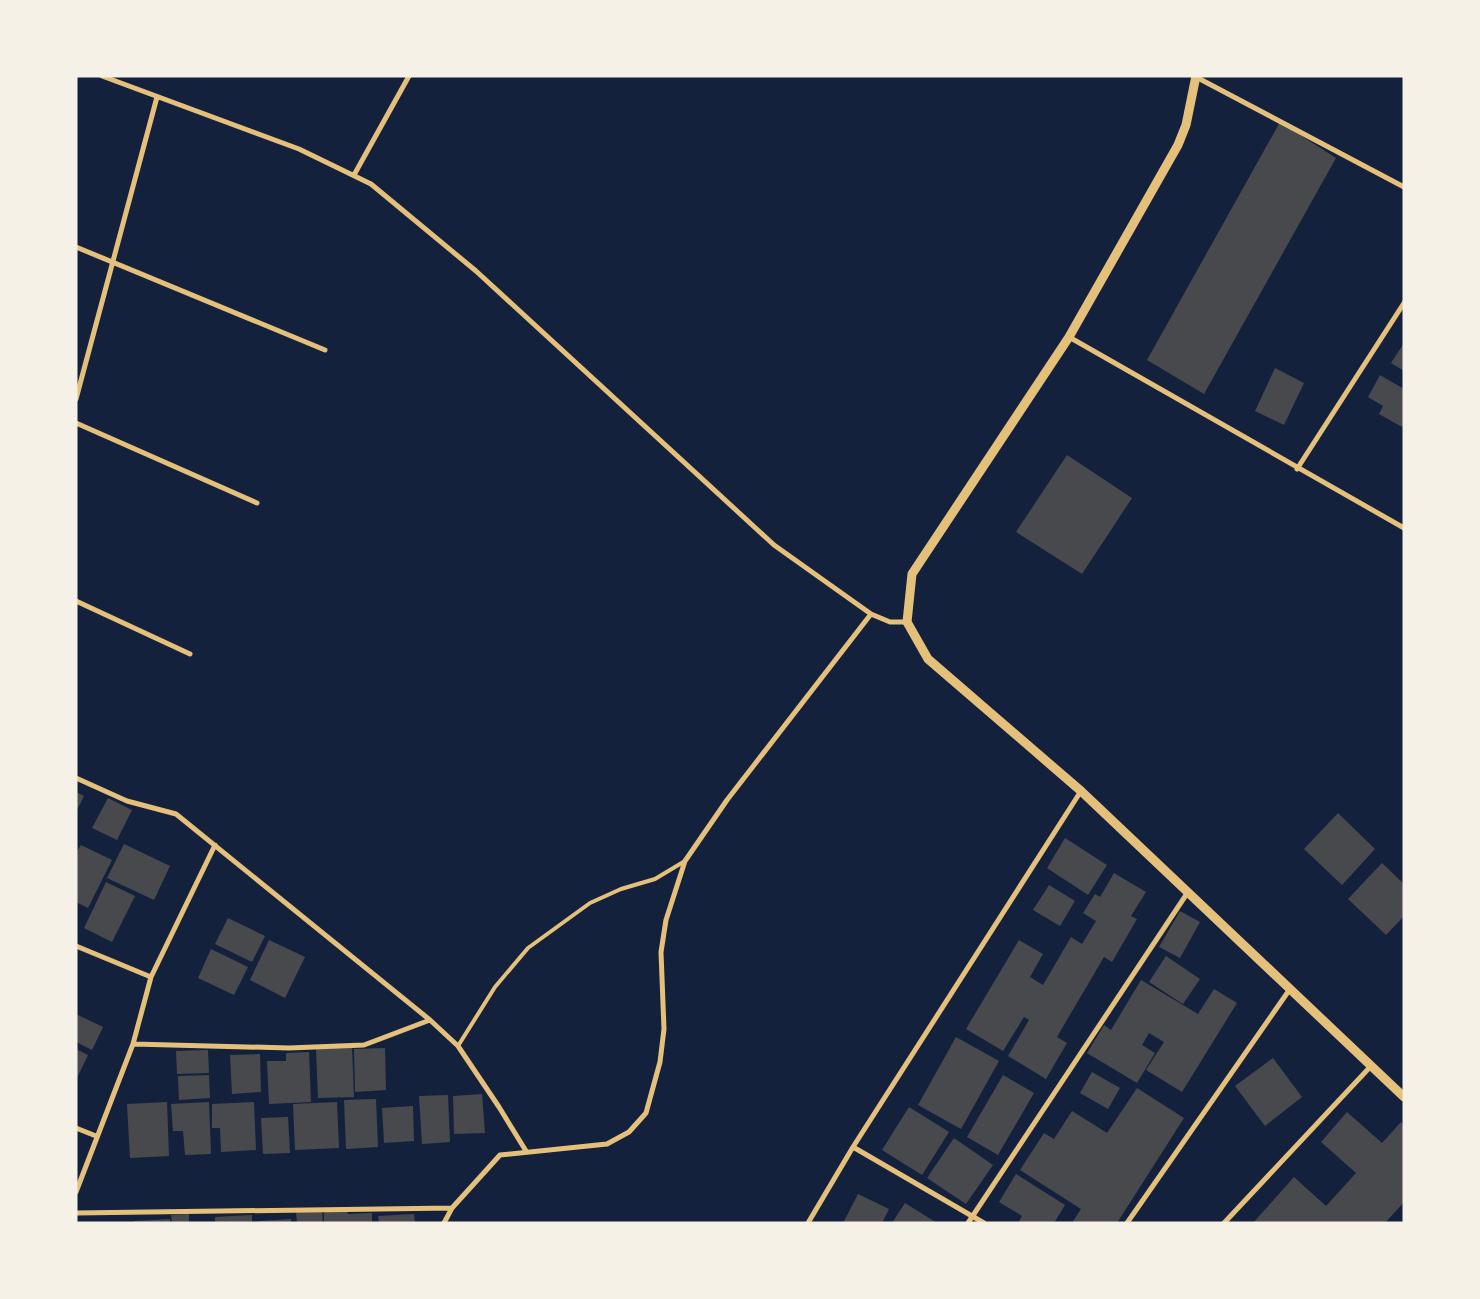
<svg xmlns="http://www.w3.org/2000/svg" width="1480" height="1299" font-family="'PT Sans Narrow',sans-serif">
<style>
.building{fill:#48494c}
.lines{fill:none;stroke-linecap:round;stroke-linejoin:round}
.service{stroke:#e5c07b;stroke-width:4}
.minor{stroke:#e5c07b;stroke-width:5}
.tertiary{stroke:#e5c07b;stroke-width:9}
</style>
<rect width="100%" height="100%" fill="#14213d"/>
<!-- building -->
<path class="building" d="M 1280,122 L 1336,158 L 1204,394 L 1147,360 Z
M 1404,343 L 1404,371 L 1391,363 Z
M 1275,368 L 1304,383 L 1284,425 L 1255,411 Z
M 1380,375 L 1404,389 L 1404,423 L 1402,427 L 1379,414 L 1383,406 L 1368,397 Z
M 1067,455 L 1132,498 L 1082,574 L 1016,532 Z
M 76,792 L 84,796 L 76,812 Z
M 108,798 L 132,810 L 117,840 L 92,828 Z
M 1338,813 L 1375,849 L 1342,885 L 1304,849 Z
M 1065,838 L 1107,865 L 1088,895 L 1047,868 Z
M 124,844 L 170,866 L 154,900 L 107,878 Z
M 81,845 L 112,860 L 88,908 L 76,902 L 76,853 Z
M 1382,863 L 1404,884 L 1404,916 L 1386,935 L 1348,899 Z
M 1114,873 L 1146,892 L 1131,916 L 1137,919 L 1112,962 L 1104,957 L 1057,1037 L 1067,1043 L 1046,1079 L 1008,1056 L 1029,1020 L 1024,1017 L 1003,1051 L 966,1029 L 1019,940 L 1043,954 L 1030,977 L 1043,985 L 1071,937 L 1082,944 L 1096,921 L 1083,913 L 1095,894 L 1100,897 Z
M 106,882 L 135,896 L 112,942 L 84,928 Z
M 1049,885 L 1075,901 L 1060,926 L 1033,910 Z
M 1180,911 L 1200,922 L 1180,958 L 1159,947 Z
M 228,918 L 265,936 L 252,962 L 215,944 Z
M 269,940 L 305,957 L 285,998 L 250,980 Z
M 211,949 L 248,967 L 234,995 L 198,978 Z
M 1166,956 L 1200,979 L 1183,1004 L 1149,982 Z
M 1141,980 L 1198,1014 L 1214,989 L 1237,1003 L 1182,1092 L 1146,1070 L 1164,1042 L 1149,1033 L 1142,1045 L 1155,1053 L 1137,1083 L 1087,1053 L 1104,1025 L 1111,1030 Z
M 76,1014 L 103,1027 L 92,1050 L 76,1042 Z
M 956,1037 L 999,1061 L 961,1129 L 918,1105 Z
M 352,1047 L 354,1097 L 318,1098 L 316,1049 Z
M 385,1048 L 386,1090 L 355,1092 L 354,1049 Z
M 76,1049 L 88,1055 L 76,1080 Z
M 208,1050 L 209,1073 L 177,1074 L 176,1051 Z
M 309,1052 L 311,1102 L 269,1104 L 267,1061 L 286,1061 L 286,1053 Z
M 260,1054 L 261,1092 L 232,1094 L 230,1055 Z
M 1273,1058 L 1302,1097 L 1265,1126 L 1235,1086 Z
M 1092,1072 L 1120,1088 L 1108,1109 L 1080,1093 Z
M 209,1075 L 210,1098 L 179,1100 L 178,1076 Z
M 1003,1075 L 1034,1093 L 998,1155 L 967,1137 Z
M 1137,1088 L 1184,1118 L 1117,1223 L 1072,1223 L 1081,1209 L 1020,1170 L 1044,1133 L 1054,1139 L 1072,1111 L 1107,1133 Z
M 482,1094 L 485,1133 L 454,1134 L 453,1096 Z
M 448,1095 L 450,1142 L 422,1144 L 419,1096 Z
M 376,1099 L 378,1147 L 346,1149 L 344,1100 Z
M 167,1102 L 169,1156 L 130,1158 L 127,1104 Z
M 209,1102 L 211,1154 L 185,1155 L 183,1131 L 173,1131 L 171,1104 Z
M 254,1102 L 256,1150 L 221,1152 L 220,1128 L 212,1128 L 212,1104 Z
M 337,1102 L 339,1148 L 295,1150 L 293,1104 Z
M 413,1106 L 414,1141 L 384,1143 L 382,1108 Z
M 909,1107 L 949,1132 L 922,1175 L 882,1150 Z
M 1347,1112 L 1382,1143 L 1401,1122 L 1404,1125 L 1404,1202 L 1385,1223 L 1253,1223 L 1294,1177 L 1326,1206 L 1356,1173 L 1321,1142 Z
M 288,1117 L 290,1153 L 263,1154 L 261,1118 Z
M 954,1138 L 993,1165 L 966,1204 L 927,1178 Z
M 1016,1174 L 1065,1205 L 1054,1223 L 1018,1223 L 1022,1216 L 999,1202 Z
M 858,1194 L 889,1209 L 882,1223 L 843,1223 Z
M 905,1203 L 937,1223 L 892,1223 Z
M 322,1211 L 323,1223 L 297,1223 L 296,1212 Z
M 347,1211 L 348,1214 L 372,1213 L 372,1223 L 324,1223 L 324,1212 Z
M 189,1214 L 189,1223 L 172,1223 L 171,1215 Z
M 414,1214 L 415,1223 L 379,1223 L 378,1216 Z
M 252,1215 L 252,1223 L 215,1223 L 215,1217 Z
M 170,1219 L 170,1223 L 134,1223 L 134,1221 Z
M 291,1219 L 291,1223 L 260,1223 L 259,1221 Z"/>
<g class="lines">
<!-- service -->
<path class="service" d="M 458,1046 L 495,987 L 528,948 L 590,903 L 621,889 L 655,879 L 685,861"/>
<!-- minor -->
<path class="minor" d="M 102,76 L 299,149 L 371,184 L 476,271 L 774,545 L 871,614 L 890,622 L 907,622
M 1196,77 L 1404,187
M 354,175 L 409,76
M 76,247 L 325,350
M 1069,337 L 1404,528
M 76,399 L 157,97
M 76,423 L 257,503
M 1297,469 L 1404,303
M 76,601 L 190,654
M 76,778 L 127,801 L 176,814 L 430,1020 L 458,1046 L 499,1107 L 526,1151
M 76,946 L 151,977
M 133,1044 L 289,1048 L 364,1045 L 430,1020
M 76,1128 L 96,1136
M 853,1147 L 984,1223
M 76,1192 L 133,1044 L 151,977 L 215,845
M 76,1213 L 452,1208
M 444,1223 L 452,1208 L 500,1155 L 607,1144 L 629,1132 L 646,1113 L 660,1062 L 664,1029 L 661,952 L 666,920 L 685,861 L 727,800 L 871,614
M 808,1223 L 853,1147 L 1081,791
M 968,1223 L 1188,892
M 1127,1223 L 1290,989
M 1224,1223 L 1371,1066"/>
<!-- tertiary -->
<path class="tertiary" d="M 1196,76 L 1186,125 L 1178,145 L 1069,337 L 912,574 L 907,622 L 928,659 L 1081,791 L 1404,1097"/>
</g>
<!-- border -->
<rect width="1480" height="1299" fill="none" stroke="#f6f1e7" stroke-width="155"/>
</svg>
